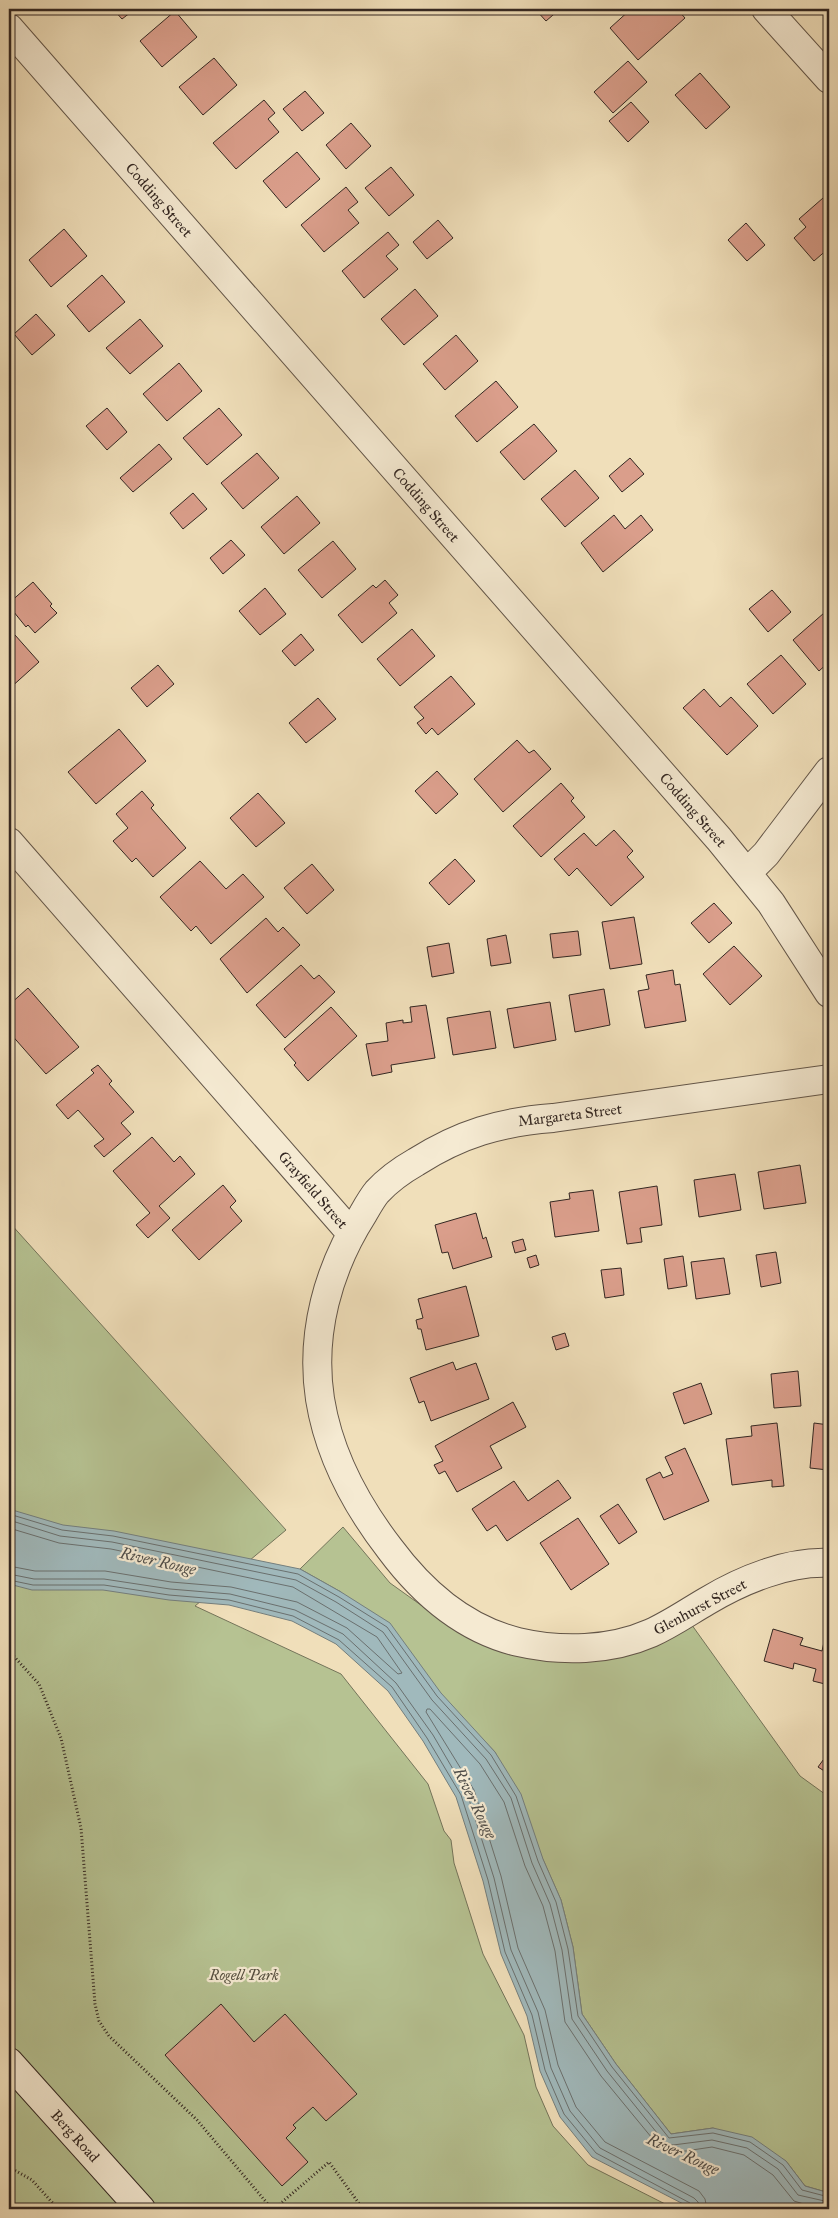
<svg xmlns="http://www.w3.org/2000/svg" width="838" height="2218" font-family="'IM FELL Great Primer',serif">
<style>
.green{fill:#b6c292;stroke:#74745a}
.water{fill:#a0b9bc;stroke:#747f7e}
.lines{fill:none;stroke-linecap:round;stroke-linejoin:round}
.shore{stroke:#6a706f;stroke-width:1}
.building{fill:#da9e8b;stroke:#332722}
.street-casing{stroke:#625548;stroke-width:30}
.secondary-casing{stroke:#332722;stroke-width:30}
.path{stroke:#332722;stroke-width:3;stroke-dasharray:1 2.5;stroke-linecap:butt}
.street{stroke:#f5ead2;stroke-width:28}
.secondary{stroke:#f5ead2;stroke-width:28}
.labels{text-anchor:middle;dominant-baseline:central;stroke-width:4.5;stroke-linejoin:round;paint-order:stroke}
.street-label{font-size:15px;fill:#332722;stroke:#f5ead2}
.park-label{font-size:15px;font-style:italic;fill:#544e3e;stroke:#f5ead2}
.water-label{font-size:16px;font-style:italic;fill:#4e4c48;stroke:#f5ead2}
</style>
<rect width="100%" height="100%" fill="#f0dfba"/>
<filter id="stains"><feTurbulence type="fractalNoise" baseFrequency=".004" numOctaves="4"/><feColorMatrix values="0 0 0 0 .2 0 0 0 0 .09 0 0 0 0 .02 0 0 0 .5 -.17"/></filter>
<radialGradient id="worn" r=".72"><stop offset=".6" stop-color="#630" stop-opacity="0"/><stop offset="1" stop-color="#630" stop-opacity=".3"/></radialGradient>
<!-- green -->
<path class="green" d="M 9,1222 L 286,1530 L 195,1606 L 341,1674 L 428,1784 L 444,1831 L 451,1840 L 454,1863 L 483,1954 L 524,2035 L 536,2087 L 553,2126 L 588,2165 L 675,2209 L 9,2209 Z
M 343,1527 L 390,1583 L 453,1628 L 501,1651 L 584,1656 L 689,1621 L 800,1776 L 829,1797 L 829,2190 L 826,2192 L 805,2186 L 786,2161 L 713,2128 L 671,2134 L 616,2064 L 582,2014 L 573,1947 L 561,1900 L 495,1752 L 341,1592 L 300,1569 Z"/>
<!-- water -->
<path class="water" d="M 9,1509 L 63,1525 L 114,1531 L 300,1569 L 341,1592 L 390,1623 L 441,1693 L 495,1752 L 521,1794 L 543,1859 L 561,1900 L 573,1947 L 582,2014 L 616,2064 L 671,2134 L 713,2128 L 752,2137 L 786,2161 L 805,2186 L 826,2192 L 829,2190 L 829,2209 L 693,2209 L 592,2157 L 560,2117 L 540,2071 L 527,2016 L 501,1954 L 483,1881 L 456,1797 L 423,1741 L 388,1691 L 336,1644 L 292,1621 L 229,1605 L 169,1600 L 103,1590 L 32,1590 L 9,1584 Z"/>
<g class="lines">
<!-- shore -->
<path class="shore" d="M 9,1514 L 62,1530 L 113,1536 L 298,1574 L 339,1597 L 387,1627 L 437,1696 L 491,1755 L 516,1796 L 538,1861 L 556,1902 L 568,1949 L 578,2016 L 612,2067 L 669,2138 L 713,2133 L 750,2142 L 783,2165 L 802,2190 L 825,2196 L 829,2196
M 9,1520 L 60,1536 L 112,1542 L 296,1580 L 336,1602 L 383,1632 L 432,1700 L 486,1759 L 511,1798 L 532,1863 L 550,1904 L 562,1950 L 572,2019 L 607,2071 L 666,2144 L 673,2145 L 712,2140 L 747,2148 L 778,2169 L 798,2195 L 829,2202
M 9,1528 L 59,1543 L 111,1549 L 293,1587 L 377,1637 L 402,1673 L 398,1674 L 347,1628 L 297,1602 L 231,1587 L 171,1582 L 105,1571 L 35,1571 L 9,1566
M 9,1574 L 34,1579 L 104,1579 L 170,1589 L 230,1594 L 295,1610 L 343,1634 L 396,1683 L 433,1735 L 467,1793 L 494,1878 L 511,1950 L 538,2012 L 551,2068 L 570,2111 L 600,2148 L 694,2198 L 698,2202 L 700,2209
M 9,1580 L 33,1585 L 104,1585 L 169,1595 L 229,1600 L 293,1616 L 339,1640 L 392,1687 L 427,1738 L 461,1795 L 488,1880 L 505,1952 L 532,2015 L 545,2070 L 564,2114 L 596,2153 L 690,2203 L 693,2209
M 707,2209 L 705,2199 L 699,2191 L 605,2142 L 576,2107 L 558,2065 L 545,2010 L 518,1948 L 501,1876 L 474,1790 L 426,1712 L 427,1709 L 430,1709 L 480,1764 L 504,1802 L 525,1866 L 543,1906 L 555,1951 L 565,2022 L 601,2076 L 661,2149 L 672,2153 L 712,2147 L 744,2155 L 773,2175 L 794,2201 L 820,2209"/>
</g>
<!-- building -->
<path class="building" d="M 113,9 L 135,9 L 122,19 Z
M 535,9 L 560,9 L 546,21 Z
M 631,9 L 677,9 L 685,18 L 638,60 L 610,28 Z
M 175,11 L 197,37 L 162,67 L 140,41 Z
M 214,58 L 237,85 L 203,115 L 179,87 Z
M 628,61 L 647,82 L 613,113 L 594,92 Z
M 700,73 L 730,107 L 706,129 L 675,95 Z
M 305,91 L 324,113 L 302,131 L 283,109 Z
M 264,100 L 275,113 L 268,119 L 279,132 L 236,169 L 213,143 Z
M 631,102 L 649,122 L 628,142 L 609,121 Z
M 351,123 L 371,146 L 346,169 L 326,145 Z
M 297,152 L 320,179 L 286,208 L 263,181 Z
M 391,167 L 414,195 L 389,216 L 365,188 Z
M 346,187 L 358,202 L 348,210 L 359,223 L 324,252 L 301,225 Z
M 823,198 L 829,205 L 829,248 L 814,261 L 794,238 L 806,227 L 799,219 Z
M 438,220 L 453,238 L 427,259 L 413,242 Z
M 746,223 L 765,245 L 747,261 L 728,240 Z
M 64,229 L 87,256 L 51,287 L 29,260 Z
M 388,232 L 399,245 L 386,256 L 398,269 L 364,298 L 342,271 Z
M 102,275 L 125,302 L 89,332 L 67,306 Z
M 415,289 L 438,316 L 404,345 L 381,319 Z
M 36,314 L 55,335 L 32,355 L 14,334 Z
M 140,319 L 163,346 L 130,374 L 106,348 Z
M 456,335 L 478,361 L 445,390 L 423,364 Z
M 829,350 L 829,362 L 823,355 Z
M 179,363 L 202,391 L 167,421 L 143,394 Z
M 496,381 L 518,407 L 477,442 L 455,416 Z
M 107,408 L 127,432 L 107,450 L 86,426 Z
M 219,408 L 242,435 L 207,465 L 183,438 Z
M 534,424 L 557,451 L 524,480 L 500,452 Z
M 159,444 L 172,459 L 133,492 L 120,478 Z
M 257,453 L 279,478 L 243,509 L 221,483 Z
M 630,458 L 644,474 L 622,492 L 609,476 Z
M 575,470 L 599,498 L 565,527 L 541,499 Z
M 193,493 L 207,509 L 183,529 L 170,513 Z
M 297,496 L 320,523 L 284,554 L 261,527 Z
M 614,515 L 625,529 L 641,515 L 653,530 L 603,572 L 581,543 Z
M 231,540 L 245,555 L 223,574 L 210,558 Z
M 333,541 L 356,569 L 322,598 L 298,570 Z
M 385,580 L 398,595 L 389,603 L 397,613 L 362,643 L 338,615 L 373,585 L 376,588 Z
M 33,582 L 52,604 L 50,606 L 57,613 L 35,633 L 28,625 L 26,627 L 9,606 L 9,603 Z
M 265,588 L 286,614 L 260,635 L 239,611 Z
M 772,590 L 791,612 L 768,632 L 749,609 Z
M 824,613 L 829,618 L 829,662 L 819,671 L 793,640 Z
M 412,629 L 435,656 L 400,686 L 377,659 Z
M 301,634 L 314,650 L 295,666 L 282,651 Z
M 15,635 L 39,662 L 9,689 L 9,641 Z
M 781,655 L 806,684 L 773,714 L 747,684 Z
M 158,665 L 174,684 L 147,707 L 131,688 Z
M 451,676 L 475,704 L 438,735 L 432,728 L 426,734 L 417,723 L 424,718 L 414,707 Z
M 704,689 L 720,707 L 731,697 L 758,726 L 727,755 L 683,708 Z
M 318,698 L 336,719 L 306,743 L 289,723 Z
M 119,729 L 146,761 L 96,804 L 68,772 Z
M 517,740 L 529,753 L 534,750 L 551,769 L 503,812 L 474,779 Z
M 437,771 L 458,794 L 436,814 L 415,791 Z
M 561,783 L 574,798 L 571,801 L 585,817 L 541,857 L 513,826 Z
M 142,791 L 154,805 L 151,808 L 186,848 L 153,877 L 136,858 L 132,862 L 113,841 L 128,828 L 116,814 Z
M 258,793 L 285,823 L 256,847 L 230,818 Z
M 614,830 L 633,851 L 627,857 L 644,877 L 611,906 L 577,868 L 569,876 L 554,859 L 584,833 L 596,846 Z
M 455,859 L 475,881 L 449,905 L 429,883 Z
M 200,861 L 226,889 L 243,874 L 264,897 L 211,944 L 196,926 L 191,931 L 160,897 Z
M 312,864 L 334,890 L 307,914 L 284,888 Z
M 714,903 L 732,923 L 709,943 L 691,923 Z
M 634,917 L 642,964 L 610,969 L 602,922 Z
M 266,918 L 278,932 L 283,927 L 300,945 L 247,993 L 220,959 Z
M 578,931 L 581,955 L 553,958 L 550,934 Z
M 506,935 L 511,963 L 491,966 L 487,939 Z
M 449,943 L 454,973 L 432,977 L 427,947 Z
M 734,946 L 762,976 L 730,1005 L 703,974 Z
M 301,965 L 314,979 L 319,975 L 335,992 L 285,1038 L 256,1005 Z
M 673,970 L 675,985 L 680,984 L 686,1021 L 645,1028 L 638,991 L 649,989 L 646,975 Z
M 28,988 L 79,1047 L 46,1074 L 9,1032 L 9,1005 Z
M 604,989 L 610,1025 L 575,1032 L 569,995 Z
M 550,1002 L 556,1040 L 514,1048 L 507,1009 Z
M 426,1005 L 435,1058 L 391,1065 L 392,1072 L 372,1076 L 366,1044 L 388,1041 L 386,1023 L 403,1020 L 403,1023 L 412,1022 L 410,1007 Z
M 331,1007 L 357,1036 L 308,1081 L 294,1065 L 296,1063 L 284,1049 Z
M 490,1011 L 496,1048 L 453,1055 L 447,1018 Z
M 98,1065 L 112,1081 L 109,1084 L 134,1112 L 121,1123 L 131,1134 L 104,1157 L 94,1146 L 104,1139 L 78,1110 L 68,1119 L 56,1105 L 94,1073 L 91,1070 Z
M 152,1137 L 174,1162 L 180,1156 L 195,1174 L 159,1206 L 170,1218 L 148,1238 L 136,1225 L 150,1213 L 113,1171 Z
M 826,1159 L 829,1159 L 829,1200 Z
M 800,1165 L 806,1203 L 764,1209 L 758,1172 Z
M 735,1174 L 741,1210 L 699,1217 L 694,1180 Z
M 223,1185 L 236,1201 L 230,1207 L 242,1221 L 199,1260 L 172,1230 Z
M 657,1186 L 662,1225 L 640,1228 L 642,1242 L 627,1244 L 619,1192 Z
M 593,1190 L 599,1231 L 555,1237 L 550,1202 L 570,1199 L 569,1193 Z
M 476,1213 L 483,1239 L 486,1237 L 492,1257 L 453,1269 L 448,1252 L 442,1253 L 435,1225 Z
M 523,1239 L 526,1250 L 515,1253 L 512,1242 Z
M 776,1252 L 781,1283 L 761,1287 L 756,1255 Z
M 536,1255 L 539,1265 L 530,1268 L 527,1258 Z
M 683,1256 L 687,1286 L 668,1289 L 664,1259 Z
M 724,1258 L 730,1294 L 696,1299 L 691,1262 Z
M 621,1268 L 624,1295 L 605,1298 L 601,1270 Z
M 825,1273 L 829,1273 L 829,1306 L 827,1306 Z
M 466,1286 L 479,1336 L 426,1350 L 421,1329 L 418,1329 L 416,1320 L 423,1318 L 418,1299 Z
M 565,1333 L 569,1346 L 556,1350 L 552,1337 Z
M 453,1362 L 456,1370 L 476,1363 L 489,1399 L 431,1421 L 424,1401 L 419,1403 L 410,1378 Z
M 798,1371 L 801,1406 L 774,1408 L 771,1374 Z
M 701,1383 L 712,1414 L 684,1424 L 673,1393 Z
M 513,1402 L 526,1427 L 490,1446 L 502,1468 L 457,1492 L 445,1471 L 439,1474 L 434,1465 L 443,1461 L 435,1446 Z
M 777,1423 L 784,1486 L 772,1487 L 772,1480 L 732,1485 L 726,1439 L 752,1436 L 751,1426 Z
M 814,1423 L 829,1425 L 829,1472 L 828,1470 L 810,1468 Z
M 685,1448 L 709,1501 L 664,1520 L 646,1479 L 660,1472 L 663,1478 L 673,1474 L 665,1457 Z
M 558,1480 L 571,1498 L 507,1541 L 496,1525 L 487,1531 L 472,1509 L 514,1481 L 528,1501 Z
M 618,1504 L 637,1532 L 619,1544 L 600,1516 Z
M 578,1518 L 609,1564 L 571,1590 L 540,1543 Z
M 773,1629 L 803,1638 L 800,1645 L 822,1651 L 824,1642 L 829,1644 L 829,1685 L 813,1681 L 816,1669 L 794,1663 L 793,1669 L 764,1661 Z
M 829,1752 L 829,1774 L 818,1767 Z
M 221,2004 L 254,2042 L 285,2014 L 357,2094 L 326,2121 L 313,2107 L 293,2125 L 296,2128 L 286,2138 L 308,2162 L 282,2186 L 165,2055 Z"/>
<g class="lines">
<!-- street casing -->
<g class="street-casing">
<path id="street" d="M 766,9 L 829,79
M 9,28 L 719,839 L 771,903 L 829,993
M 9,842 L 351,1233
M 747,873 L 766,854 L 829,771
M 829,1079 L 553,1118 C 500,1122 460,1134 416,1162 C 402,1170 388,1180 377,1192 C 372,1198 367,1207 363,1214 C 328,1269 310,1334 320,1399 C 329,1455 356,1505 390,1549 C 422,1592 464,1629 518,1642 C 561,1652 610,1651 651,1633 C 671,1624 688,1612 707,1601 C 742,1580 788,1561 829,1563"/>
</g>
<!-- secondary casing -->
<g class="secondary-casing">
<path id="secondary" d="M 9,2062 L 141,2209"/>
</g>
<!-- path -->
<path class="path" d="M 9,1651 L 39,1684 L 61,1738 L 81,1828 L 95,2004 L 99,2021 L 109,2036 L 197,2120 L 272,2209
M 9,2167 L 32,2180 L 58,2209
M 274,2209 L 329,2162 L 363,2209"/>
<!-- street -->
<use href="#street" class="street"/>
<!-- secondary -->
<use href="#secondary" class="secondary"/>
</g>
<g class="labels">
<!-- street labels -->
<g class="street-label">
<text transform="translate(159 200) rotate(49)">Codding Street</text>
<text transform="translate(426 505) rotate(49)">Codding Street</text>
<text transform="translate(693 810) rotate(49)">Codding Street</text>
<text transform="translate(570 1115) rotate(-7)">Margareta Street</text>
<text transform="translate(313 1190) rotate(49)">Grayfield Street</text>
<text transform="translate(700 1607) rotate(-28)">Glenhurst Street</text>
<text transform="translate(75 2136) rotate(48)">Berg Road</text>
</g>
<!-- park labels -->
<g class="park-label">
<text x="244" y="1975">Rogell Park</text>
</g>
<!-- water labels -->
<g class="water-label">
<text transform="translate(158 1561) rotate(13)">River Rouge</text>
<text transform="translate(475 1803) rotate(64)">River Rouge</text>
<text transform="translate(683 2154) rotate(25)">River Rouge</text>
</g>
</g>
<!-- margin -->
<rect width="838" height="2218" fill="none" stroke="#f0dfba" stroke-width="30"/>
<rect x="10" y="10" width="818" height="2198" fill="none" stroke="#332722" stroke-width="2.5"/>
<rect x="15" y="15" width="808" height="2188" fill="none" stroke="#332722"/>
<rect width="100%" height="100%" filter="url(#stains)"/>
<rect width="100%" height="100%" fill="url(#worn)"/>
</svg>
